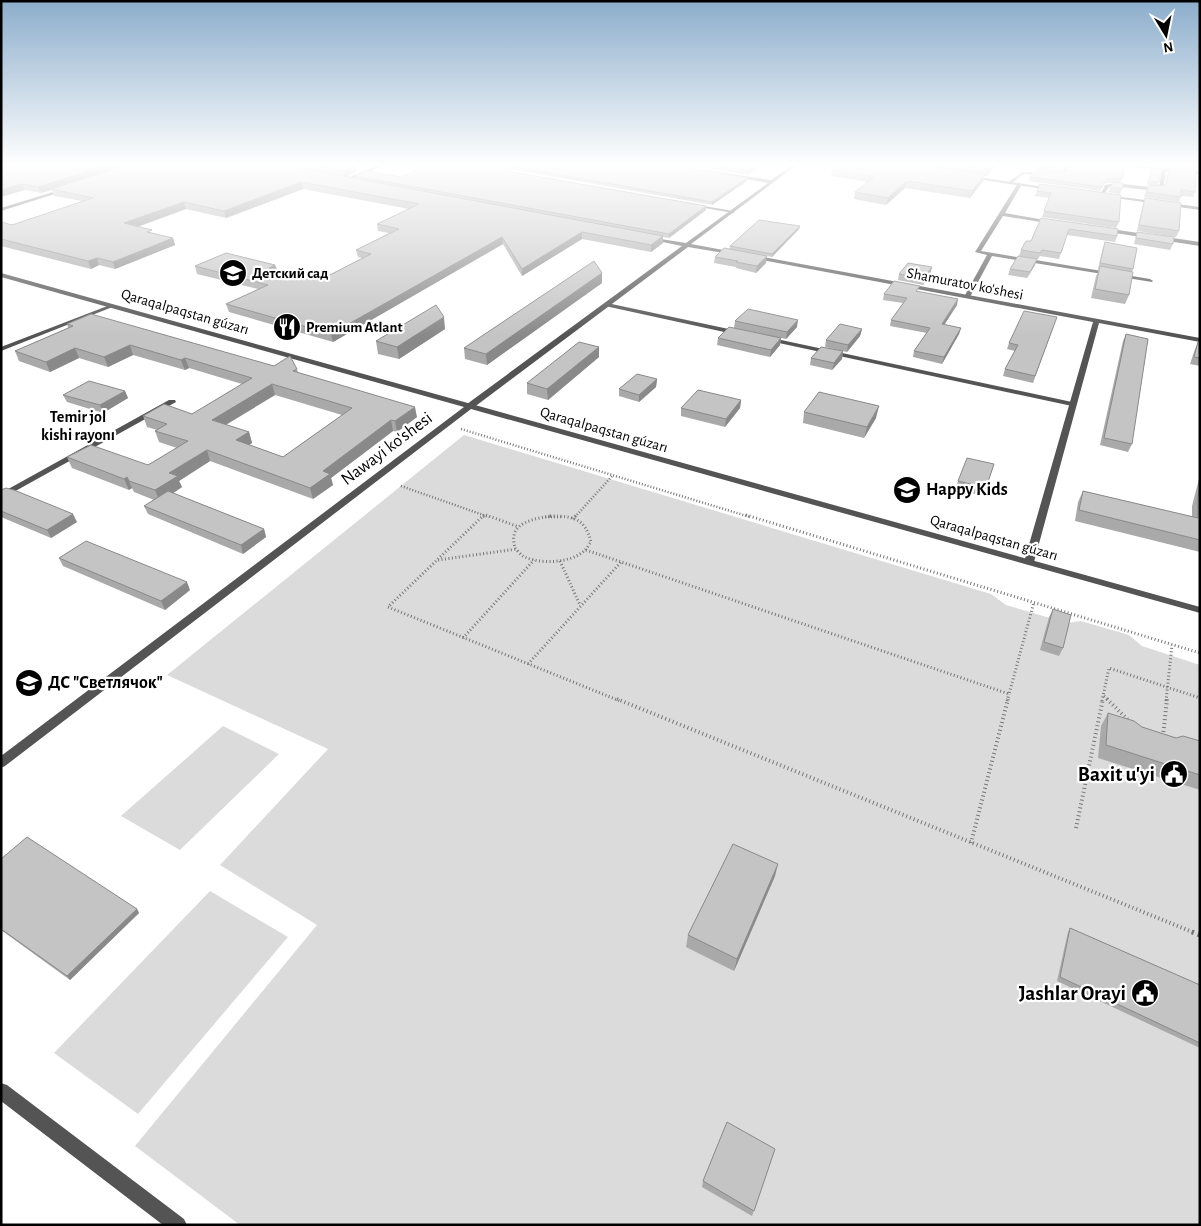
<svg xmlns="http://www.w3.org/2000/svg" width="1201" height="1226" font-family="'Alegreya Sans',sans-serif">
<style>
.green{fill:#dbdbdb}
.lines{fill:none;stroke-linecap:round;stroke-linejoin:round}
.path-far3{stroke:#767676;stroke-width:2.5;stroke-dasharray:1 2;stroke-linecap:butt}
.path-far2{stroke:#767676;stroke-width:3;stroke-dasharray:1 2.5;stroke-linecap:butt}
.path-far1{stroke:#767676;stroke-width:4;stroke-dasharray:1 3;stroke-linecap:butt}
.path{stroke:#767676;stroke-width:5;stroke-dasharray:2 4;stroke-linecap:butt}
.service{fill:#545454;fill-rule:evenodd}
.minor{fill:#545454;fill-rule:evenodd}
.tertiary{fill:#545454;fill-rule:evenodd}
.wall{fill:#a9a9a9;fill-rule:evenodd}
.shaded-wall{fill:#898989}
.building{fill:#c4c4c4;stroke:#898989;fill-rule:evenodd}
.labels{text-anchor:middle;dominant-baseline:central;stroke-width:4.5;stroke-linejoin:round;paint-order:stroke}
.far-poi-label{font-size:15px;font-weight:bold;fill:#000;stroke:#fff;text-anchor:start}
.far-street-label{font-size:15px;fill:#000;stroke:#fff}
.far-neighbourhood-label{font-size:16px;font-weight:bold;fill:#000;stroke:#fff}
.street-label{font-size:18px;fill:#000;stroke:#fff}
.poi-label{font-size:18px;font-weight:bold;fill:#000;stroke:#fff;text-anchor:start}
.near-poi-label{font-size:21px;font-weight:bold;fill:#000;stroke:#fff;text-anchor:end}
</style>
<rect width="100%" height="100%" fill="#fff"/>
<!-- green -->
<path class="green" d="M 464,435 L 991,594 L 1006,605 L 1067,623 L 1081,621 L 1129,635 L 1142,646 L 1200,665 L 1200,1225 L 240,1225 L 135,1146 L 317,925 L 220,865 L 328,749 L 167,675 Z
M 223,726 L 279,754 L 180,850 L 121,816 Z
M 210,891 L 288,937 L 138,1114 L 54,1053 Z"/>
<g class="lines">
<!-- path-far3 -->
<path class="path-far3" d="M 461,429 L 750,517
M 401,486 L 489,517
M 483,517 L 485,515
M 545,517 L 563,517
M 575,517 L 613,475"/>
<!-- path-far2 -->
<path class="path-far2" d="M 484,515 L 388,607 L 620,701
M 486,515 L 519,527
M 746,515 L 1200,653
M 550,516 C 573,516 585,518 591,542 C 589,544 587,549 584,551 C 571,563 539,565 523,556 C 520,554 517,550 515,548 C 514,544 513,539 514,535 C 517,521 539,518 550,516 Z
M 573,519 L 576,515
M 586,550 L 1009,694 L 1034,602
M 438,560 L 517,549
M 560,561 L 580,605
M 463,638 L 534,560
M 528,664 L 621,562
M 1104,696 L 1109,701
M 1007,701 L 1009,694
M 1102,701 L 1109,668 L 1200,698
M 1166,701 L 1172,645"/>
<!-- path-far1 -->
<path class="path-far1" d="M 617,699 L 1195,933
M 1107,699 L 1130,722
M 1163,736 L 1167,699
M 1076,828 L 1103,699
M 971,843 L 1008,699"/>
<!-- path -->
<path class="path" d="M 1192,932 L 1200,935"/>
<!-- service -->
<path class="service" d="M 1065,164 L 1069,164 L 1066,176 L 1023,174 L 1011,184 L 1007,183 L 1022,172 L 1062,174 Z
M 1109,164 L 1128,164 L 1200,172 L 1200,174 L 1166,171 L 1163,189 L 1148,190 L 1112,186 L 1109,187 L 1102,197 L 1100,196 L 1105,185 C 1122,181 1141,188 1159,187 L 1162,170 Z
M 1018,183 L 1022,184 L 1005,213 L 1056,222 L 1053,224 L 1003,216 L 981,251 L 1150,279 L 1153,281 L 1152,282 L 992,256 L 970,297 L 965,298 L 964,297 L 987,255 L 975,252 Z
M 692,204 L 733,211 L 735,212 L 733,213 L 694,206 Z
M 1104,228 L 1200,242 L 1200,246 L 1102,231 Z
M 607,303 L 738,331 L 741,333 L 738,335 L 605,306 L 604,305 Z
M 767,337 L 1072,402 L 1076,404 L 1072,406 L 765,340 L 765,338 Z
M 1,1083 L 7,1085 L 184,1219 L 187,1225 L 163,1225 L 1,1101 Z"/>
<!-- minor -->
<path class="minor" d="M 380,164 L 387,164 L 345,182 L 341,181 Z
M 793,164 L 798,164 L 691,244 L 734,252 L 737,254 L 736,255 L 688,247 L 473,408 L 467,408 L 467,404 L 682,246 L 648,239 L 648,237 L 686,243 L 768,183 L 713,173 L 711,171 L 771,180 Z
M 971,176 L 1051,188 L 1053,189 L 1051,190 L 969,178 Z
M 63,189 L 67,190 L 1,211 L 1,208 Z
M 1106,195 L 1200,207 L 1200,210 L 1108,197 Z
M 753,255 L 1200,338 L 1200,342 L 1099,323 L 1034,562 L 1029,565 L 1024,562 L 1093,322 L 751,258 L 750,257 Z
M 110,305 L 115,306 L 1,351 L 1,347 Z
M 169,400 L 175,400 L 176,402 L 1,499 L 1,493 Z"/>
<!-- tertiary -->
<path class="tertiary" d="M 1,273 L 1200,607 L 1200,613 L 471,409 L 5,766 L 1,768 L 1,756 L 464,407 L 1,277 Z"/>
</g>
<!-- wall -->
<path class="wall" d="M 1,164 L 359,164 L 355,166 L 356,172 L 345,177 L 355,179 L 355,176 L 401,177 L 431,164 L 668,164 L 747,178 L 747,181 L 712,205 L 511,169 L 511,170 L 512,172 L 706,210 L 669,238 L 663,237 L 663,243 L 651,252 L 582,239 L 522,276 L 503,244 L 333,342 L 229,312 L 226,304 L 258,289 L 197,274 L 195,266 L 275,265 L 277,269 L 320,280 L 362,258 L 358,257 L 356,250 L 389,233 L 378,231 L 377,224 L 409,209 L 303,189 L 226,218 L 186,209 L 138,227 L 154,234 L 173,238 L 175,245 L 115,269 L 99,265 L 91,269 L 1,246 L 1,222 L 12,225 L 82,201 L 54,196 L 52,190 L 41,193 L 25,190 Z
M 684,164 L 763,164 L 748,175 Z
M 839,164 L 997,164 L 987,176 L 985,176 L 983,181 L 970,198 L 905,188 L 886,205 L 854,199 L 855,192 L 868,182 L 831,176 L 832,170 Z
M 1063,164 L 1061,172 L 1069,172 L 1071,164 L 1124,164 L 1123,178 L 1121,182 L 1115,182 L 1122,189 L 1120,194 L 1108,192 L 1110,187 L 1114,183 L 1105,183 L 1100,191 L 1029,181 L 1030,177 L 1058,172 L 1035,171 L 1036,166 Z
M 1152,164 L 1200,164 L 1200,168 L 1196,167 L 1195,170 Z
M 1152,168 L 1159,182 L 1157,185 L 1147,185 Z
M 1170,168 L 1195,192 L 1193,197 L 1181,196 L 1179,202 L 1144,197 L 1148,186 L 1165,185 L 1168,173 Z
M 1037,191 L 1121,195 L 1119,222 L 1116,228 L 1042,217 L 1049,198 L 1035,196 Z
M 1145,198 L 1179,231 L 1176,237 L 1137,231 L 1143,204 Z
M 1041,218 L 1117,236 L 1115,242 L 1067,235 L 1059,259 L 1040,256 L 1038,259 L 1019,256 L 1021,250 L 1031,241 Z
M 800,226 L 799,229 L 772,257 L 729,249 L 730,246 Z
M 1137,232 L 1173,244 L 1170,250 L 1134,244 Z
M 1105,242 L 1133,269 L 1132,272 L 1129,295 L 1125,304 L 1091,298 L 1096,276 L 1099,270 L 1098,269 L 1103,248 Z
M 715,257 L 766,263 L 756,273 L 736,268 L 736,267 L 714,263 Z
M 1035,265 L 1027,278 L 1008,275 L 1010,269 Z
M 932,267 L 930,274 L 923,285 L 898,280 L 899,274 Z
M 602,273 L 602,283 L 487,365 L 465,359 L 464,348 Z
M 918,291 L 957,305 L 944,325 L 961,328 L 959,334 L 942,364 L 913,357 L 914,351 L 927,333 L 890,326 L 891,320 L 903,303 L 883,300 L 884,294 Z
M 1057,317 L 1033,383 L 1003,376 L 1005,369 L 1015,351 L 1007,349 L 1009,343 Z
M 735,321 L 797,327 L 786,339 L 734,328 Z
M 67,324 L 274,366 L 297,369 L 298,373 L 417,417 L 397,432 L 393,431 L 331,478 L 333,485 L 313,499 L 210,461 L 179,481 L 182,487 L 173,493 L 264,529 L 266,537 L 243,554 L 148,514 L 144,506 L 154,500 L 134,492 L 132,488 L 129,490 L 72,468 L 67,457 L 148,465 L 177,448 L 159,442 L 155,431 L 157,430 L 147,427 L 143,416 L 192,414 L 242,384 L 189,368 L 185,370 L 133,355 L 108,367 L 79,358 L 50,372 L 19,361 L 15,351 L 68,328 ZM 275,395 L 342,415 L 283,457 L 249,445 L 252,443 L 249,432 L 226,425 Z
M 445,329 L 399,359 L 378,354 L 376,341 Z
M 862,329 L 860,336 L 847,352 L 825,347 L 826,340 Z
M 1126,334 L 1132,444 L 1128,452 L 1100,445 L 1123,341 Z
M 718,338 L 781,338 L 780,345 L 770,357 L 717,345 Z
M 1198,342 L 1200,342 L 1200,366 L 1190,364 L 1195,349 Z
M 599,347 L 599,357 L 548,400 L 527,394 L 527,383 Z
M 843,351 L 842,359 L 832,370 L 810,365 L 811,358 Z
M 657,379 L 656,387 L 639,402 L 619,396 L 619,389 Z
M 125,391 L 128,398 L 103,413 L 67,402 L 63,395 Z
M 741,400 L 740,408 L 725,427 L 681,416 L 681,408 Z
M 804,412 L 876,418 L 864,438 L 803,423 Z
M 994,464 L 983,496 L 956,489 L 958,481 Z
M 1200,475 L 1200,552 L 1075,521 L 1078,502 L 1083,491 L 1192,517 L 1192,506 Z
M 1,490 L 77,522 L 51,538 L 1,517 Z
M 59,558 L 190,590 L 165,610 L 63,566 Z
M 1053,609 L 1063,648 L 1059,656 L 1040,650 L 1049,617 Z
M 1108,713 L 1142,727 L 1176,738 L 1200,741 L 1200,790 L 1098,758 L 1101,726 Z
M 1,859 L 137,909 L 139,913 L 70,980 L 1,930 Z
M 775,876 L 734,971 L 686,947 L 688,935 Z
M 1070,928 L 1200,985 L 1200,1048 L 1057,981 L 1068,932 Z
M 775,1149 L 752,1216 L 702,1187 L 703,1181 Z"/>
<!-- shaded-wall -->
<path class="shaded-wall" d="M 110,164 L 132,164 L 41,193 L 38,187 Z
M 344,164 L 359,164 L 355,166 L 356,172 L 344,177 L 343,171 Z
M 759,164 L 763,164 L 748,175 L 749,171 Z
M 993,164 L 997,164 L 987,176 L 989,169 Z
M 985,174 L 983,181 L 970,198 L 972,191 Z
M 747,178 L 747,181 L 712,205 L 712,202 Z
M 907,181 L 905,188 L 886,205 L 888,198 Z
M 301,182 L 303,189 L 226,218 L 224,211 Z
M 22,184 L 25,190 L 1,197 L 1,190 Z
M 184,202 L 186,209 L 127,230 L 124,223 Z
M 706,206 L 706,210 L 669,238 L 669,234 Z
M 800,226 L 799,229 L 772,257 L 772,254 Z
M 582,232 L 582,239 L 522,276 L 522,269 Z
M 663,236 L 663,243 L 651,252 L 651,245 Z
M 502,237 L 503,244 L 333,342 L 331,334 Z
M 173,238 L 175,245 L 115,269 L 113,262 Z
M 767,256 L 766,263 L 756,273 L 757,266 Z
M 97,258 L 99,265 L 91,269 L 88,261 Z
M 1037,259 L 1035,265 L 1027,278 L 1030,272 Z
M 275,265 L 277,272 L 269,268 Z
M 932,267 L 930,274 L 923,285 L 924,278 Z
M 602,273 L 602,283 L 487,365 L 486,354 Z
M 958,299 L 957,305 L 941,330 L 942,324 Z
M 444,317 L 445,329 L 399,359 L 397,347 Z
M 798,320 L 797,327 L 786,339 L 787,332 Z
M 961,328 L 959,334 L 942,364 L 944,357 Z
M 862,329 L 860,336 L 847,352 L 848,345 Z
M 781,338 L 780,345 L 770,357 L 771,350 Z
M 130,345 L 133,355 L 108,367 L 104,357 Z
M 599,347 L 599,357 L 548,400 L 547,389 Z
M 75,348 L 79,358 L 50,372 L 46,362 Z
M 843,351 L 842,359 L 832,370 L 834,363 Z
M 185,358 L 189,368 L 185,370 L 181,360 Z
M 657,379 L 656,387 L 639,402 L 639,395 Z
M 272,384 L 275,395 L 215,431 L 212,420 Z
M 125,391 L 128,398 L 103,413 L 100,405 Z
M 741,400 L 740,408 L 725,427 L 726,419 Z
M 879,406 L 876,418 L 864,438 L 867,427 Z
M 415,407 L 417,417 L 397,432 L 395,421 Z
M 391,420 L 393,431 L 331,478 L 333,485 L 313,499 L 310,488 L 323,471 Z
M 249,432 L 252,443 L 239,451 L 236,440 Z
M 207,450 L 210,461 L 179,481 L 182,487 L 160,502 L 155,490 L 169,473 Z
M 127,477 L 132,488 L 129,490 L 124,479 Z
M 73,514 L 77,522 L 51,538 L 47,530 Z
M 264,529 L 266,537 L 243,554 L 241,545 Z
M 187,582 L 190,590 L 165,610 L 161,601 Z
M 778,864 L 775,876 L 734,971 L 737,959 Z
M 137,909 L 139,913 L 70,980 L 67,976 Z"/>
<!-- building -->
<path class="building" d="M 1,164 L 110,164 L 38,187 L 22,184 L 1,190 Z
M 130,164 L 278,164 L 663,236 L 651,245 L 582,232 L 522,269 L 502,237 L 331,334 L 226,304 L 268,285 L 195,266 L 226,253 L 275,265 L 269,268 L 320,280 L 371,254 L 356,250 L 399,229 L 377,224 L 419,204 L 301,182 L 224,211 L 184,202 L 124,223 L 152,230 L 147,232 L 173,238 L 113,262 L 97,258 L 88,261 L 1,239 L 1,222 L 12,225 L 93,198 L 51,189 Z
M 307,164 L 347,164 L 355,166 L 343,171 Z
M 431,164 L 668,164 L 747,178 L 712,202 L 511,166 L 509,168 L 512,172 L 706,206 L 669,234 L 355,176 L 367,171 L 401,177 Z
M 704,164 L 759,164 L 749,171 Z
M 839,164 L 911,164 L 985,174 L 972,191 L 907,181 L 888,198 L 855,192 L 875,176 L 832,170 Z
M 953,164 L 993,164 L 989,169 Z
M 1037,164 L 1063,164 L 1062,168 L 1036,166 Z
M 1071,164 L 1124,164 L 1123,178 L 1106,179 L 1102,187 L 1030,177 L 1033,172 L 1069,172 Z
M 1152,168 L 1161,169 L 1159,182 L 1148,182 Z
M 1170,168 L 1196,170 L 1195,192 L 1181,190 L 1181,197 L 1147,192 L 1148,186 L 1166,185 Z
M 1114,182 L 1123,183 L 1122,189 L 1110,187 Z
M 1040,184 L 1121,195 L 1119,222 L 1044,211 L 1051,193 L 1037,191 Z
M 1145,198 L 1181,203 L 1179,231 L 1139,225 Z
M 1041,218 L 1118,229 L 1117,236 L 1069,229 L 1061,253 L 1042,250 L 1040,253 L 1021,250 L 1026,241 L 1031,241 Z
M 759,220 L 800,226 L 772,254 L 730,246 Z
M 1137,232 L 1174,237 L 1173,244 L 1136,238 Z
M 1105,242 L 1137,248 L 1133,269 L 1100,263 Z
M 724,248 L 767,256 L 757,266 L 736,262 L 738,261 L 715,257 Z
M 1018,256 L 1037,259 L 1030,272 L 1010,269 Z
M 594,261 L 602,273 L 486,354 L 464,348 Z
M 908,263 L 932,267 L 924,278 L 899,274 Z
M 1100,266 L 1133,272 L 1129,295 L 1095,289 Z
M 894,281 L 920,286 L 916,291 L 958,299 L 942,324 L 961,328 L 944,357 L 914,351 L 930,328 L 891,320 L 907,298 L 884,294 Z
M 436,305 L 444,317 L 397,347 L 376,341 Z
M 748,309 L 798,320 L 787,332 L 735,321 Z
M 1024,311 L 1057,317 L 1035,376 L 1005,369 L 1018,345 L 1009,343 Z
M 91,314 L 274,366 L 290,356 L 297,369 L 293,371 L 415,407 L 395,421 L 391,420 L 323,471 L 330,474 L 310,488 L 207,450 L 169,473 L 178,476 L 155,490 L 129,481 L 127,477 L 124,479 L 67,457 L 91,445 L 148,465 L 188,441 L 155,431 L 167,424 L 143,416 L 164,404 L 192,414 L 252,378 L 185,358 L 181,360 L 130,345 L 104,357 L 75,348 L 46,362 L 15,351 L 73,326 L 67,324 ZM 272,384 L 352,408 L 283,457 L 236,440 L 249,432 L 212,420 Z
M 840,324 L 862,329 L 848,345 L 826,340 Z
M 729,327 L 781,338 L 771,350 L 718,338 Z
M 1126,334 L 1148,339 L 1132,444 L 1104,438 Z
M 579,342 L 599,347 L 547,389 L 527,383 Z
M 1198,342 L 1200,342 L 1200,358 L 1194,357 Z
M 821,347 L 843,351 L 834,363 L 811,358 Z
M 637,374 L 657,379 L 639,395 L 619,389 Z
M 89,381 L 125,391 L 100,405 L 63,395 Z
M 698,390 L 741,400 L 726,419 L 681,408 Z
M 819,392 L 879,406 L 867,427 L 804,412 Z
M 967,458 L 994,464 L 986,488 L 958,481 Z
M 1200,487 L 1200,540 L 1079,510 L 1083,491 L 1198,518 L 1198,496 Z
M 6,488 L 14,490 L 73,514 L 47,530 L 1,511 L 1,490 Z
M 168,491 L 264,529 L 241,545 L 144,506 Z
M 86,541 L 187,582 L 161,601 L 59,558 Z
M 1053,609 L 1071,615 L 1063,648 L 1044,642 Z
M 1108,713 L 1134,721 L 1142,727 L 1176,738 L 1183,736 L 1200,741 L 1200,775 L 1106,745 Z
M 27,837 L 137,909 L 67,976 L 1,929 L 1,859 Z
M 733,844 L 778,864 L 737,959 L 688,935 Z
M 1070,928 L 1200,985 L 1200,1043 L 1060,977 Z
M 727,1122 L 775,1149 L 754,1211 L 703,1181 Z"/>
<!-- sky -->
<linearGradient id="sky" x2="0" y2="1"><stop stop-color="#8cadcc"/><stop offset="0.49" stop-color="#fff"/><stop offset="1" stop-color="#fff" stop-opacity="0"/></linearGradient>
<rect width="1201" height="336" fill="url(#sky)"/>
<!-- icons -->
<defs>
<g id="school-disc" transform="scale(1.4375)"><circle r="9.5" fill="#000" stroke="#fff"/><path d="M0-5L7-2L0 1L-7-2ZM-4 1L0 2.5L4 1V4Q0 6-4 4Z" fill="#fff"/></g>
<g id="restaurant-disc" transform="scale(1.4375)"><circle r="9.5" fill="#000" stroke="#fff"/><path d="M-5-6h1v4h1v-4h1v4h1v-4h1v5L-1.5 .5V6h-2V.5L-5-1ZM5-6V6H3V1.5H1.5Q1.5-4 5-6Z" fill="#fff"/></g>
<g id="civic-disc" transform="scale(1.4375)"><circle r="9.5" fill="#000" stroke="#fff"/><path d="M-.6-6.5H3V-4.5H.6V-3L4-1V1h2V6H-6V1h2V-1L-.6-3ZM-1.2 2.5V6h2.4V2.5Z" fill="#fff"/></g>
</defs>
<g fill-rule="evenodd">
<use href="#school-disc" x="233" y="273"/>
<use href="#restaurant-disc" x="287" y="327"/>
<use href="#school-disc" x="907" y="490"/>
<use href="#school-disc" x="29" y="683"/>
<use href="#civic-disc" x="1174" y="774"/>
<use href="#civic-disc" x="1145" y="993"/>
</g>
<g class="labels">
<!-- far-poi labels -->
<g class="far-poi-label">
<text x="252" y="273">Детский сад</text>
<text x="306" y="327">Premium Atlant</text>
</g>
<!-- far-street labels -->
<g class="far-street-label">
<text transform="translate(965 284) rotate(11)">Shamuratov ko'shesi</text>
<text transform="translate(185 312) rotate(16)">Qaraqalpaqstan gúzarı</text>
<text transform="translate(604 430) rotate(16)">Qaraqalpaqstan gúzarı</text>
<text transform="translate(994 538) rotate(16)">Qaraqalpaqstan gúzarı</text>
</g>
<!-- far-neighbourhood labels -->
<g class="far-neighbourhood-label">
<text x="78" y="417">Temir jol<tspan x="78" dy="18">kishi rayonı</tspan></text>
</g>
<!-- street labels -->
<g class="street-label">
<text transform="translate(387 449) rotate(-37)">Nawayi ko'shesi</text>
</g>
<!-- poi labels -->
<g class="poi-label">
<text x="926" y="490">Happy Kids</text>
<text x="48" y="683">ДС "Светлячок"</text>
</g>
<!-- near-poi labels -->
<g class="near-poi-label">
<text x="1155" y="774">Baxit u'yi</text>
<text x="1126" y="993">Jashlar Orayi</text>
</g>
</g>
<!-- border -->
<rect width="1201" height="1226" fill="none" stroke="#000000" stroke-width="5"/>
<!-- north arrow -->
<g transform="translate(1166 35) rotate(170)" stroke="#ffffff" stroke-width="4" paint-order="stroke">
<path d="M0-4L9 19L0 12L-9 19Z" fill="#000000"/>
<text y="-8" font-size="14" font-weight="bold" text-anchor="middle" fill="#000000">N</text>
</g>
</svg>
